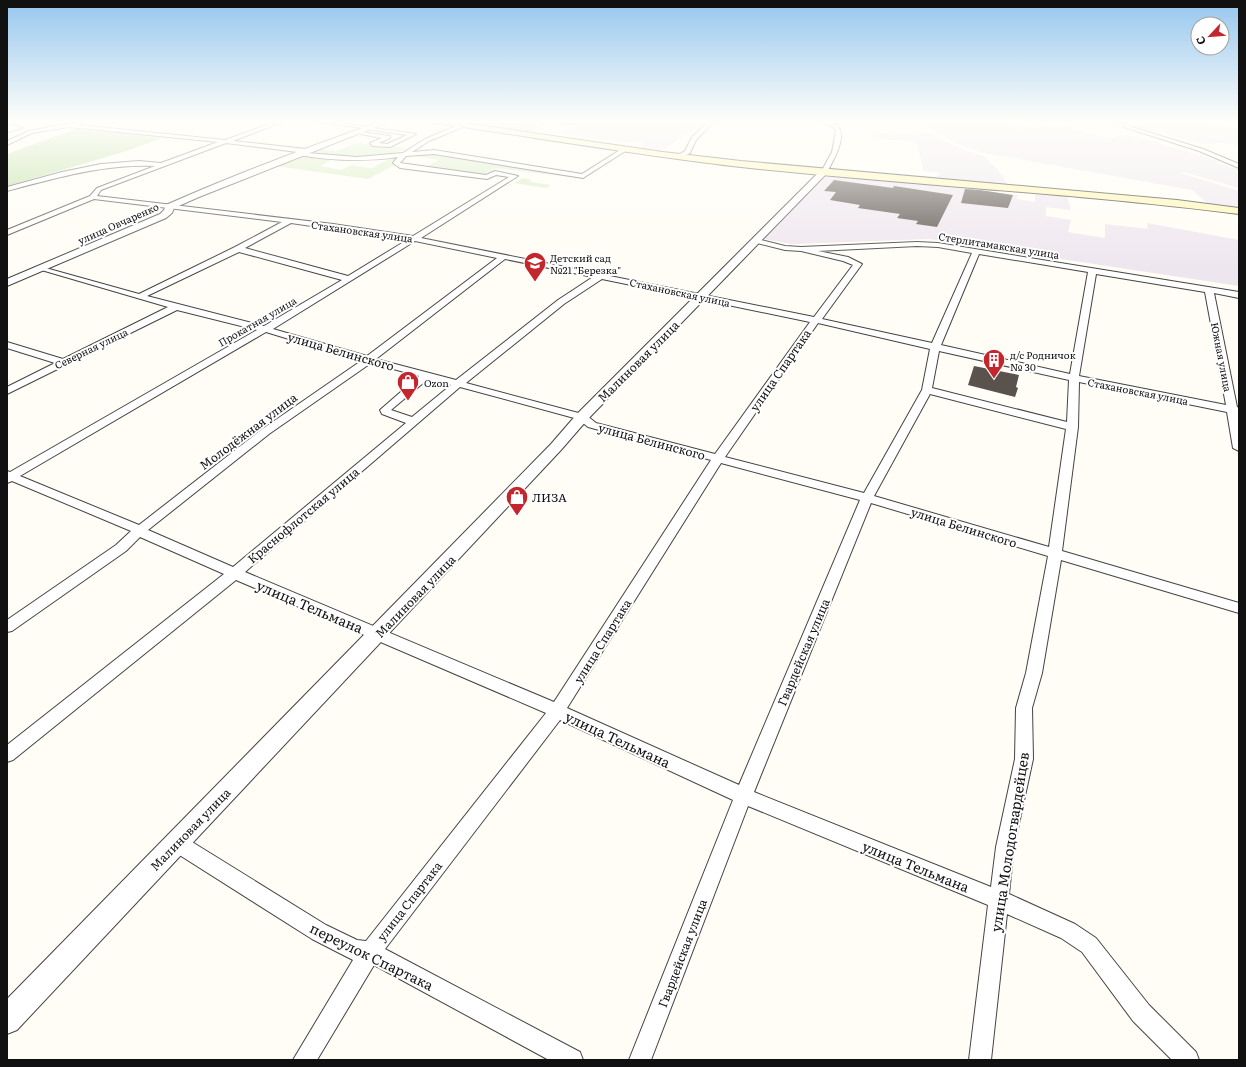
<svg xmlns="http://www.w3.org/2000/svg" width="1246" height="1067" font-family="Literata,serif">
<style>
.industrial{fill:#eee6ef}
.green{fill:#d5ebbd}
.forest{fill:#b9dc9c}
.lines{fill:none;stroke-linecap:round;stroke-linejoin:round}
.stream{stroke:#3f96cf;stroke-width:1.5}
.building{fill:#5a524d}
.minor-casing{stroke:#444;stroke-width:2}
.tertiary-casing{stroke:#444;stroke-width:2}
.secondary-casing{stroke:#333;stroke-width:2}
.minor{fill:#fff;fill-rule:evenodd}
.tertiary{fill:#fff;fill-rule:evenodd}
.secondary{fill:#fff6b0;fill-rule:evenodd}
.rail-casing{stroke:#c4262e;stroke-width:2}
.rail{stroke:#fff;stroke-width:1.5;stroke-dasharray:4;stroke-linecap:butt}
.labels{text-anchor:middle;dominant-baseline:central;stroke-width:4;stroke-linejoin:round;paint-order:stroke}
.far-street-label{font-size:10px;fill:#111;stroke:#fff}
.far-poi-label{font-size:10px;fill:#111;stroke:#fff;text-anchor:start}
.street-label{font-size:12px;fill:#111;stroke:#fff}
.poi-label{font-size:12px;fill:#111;stroke:#fff;text-anchor:start}
.near-street-label{font-size:14px;fill:#111;stroke:#fff}
</style>
<rect width="100%" height="100%" fill="#fffdf5"/>
<!-- industrial -->
<path class="industrial" d="M 607,120 L 686,120 L 705,122 L 662,150 L 641,147 L 645,144 L 631,141 L 627,143 L 554,132 L 583,124 Z
M 911,120 L 1003,120 L 1035,128 L 1060,125 L 1109,138 L 1126,135 L 1148,140 L 1219,161 L 1215,163 L 1239,169 L 1239,188 L 1184,172 L 1180,173 L 1239,191 L 1239,207 L 1207,203 L 1192,190 L 979,152 L 953,142 L 929,128 Z
M 1123,120 L 1197,120 L 1239,128 L 1239,146 L 1225,143 L 1204,144 L 1165,135 L 1168,134 L 1163,132 L 1149,132 L 1118,121 Z
M 873,132 L 907,134 L 931,132 L 944,141 L 966,151 L 984,156 L 998,170 L 1008,185 L 937,177 L 940,173 L 924,171 L 916,142 L 871,138 Z
M 824,175 L 965,188 L 978,190 L 977,193 L 1012,198 L 1013,195 L 1018,195 L 1017,199 L 1035,202 L 1035,193 L 1067,196 L 1071,210 L 1046,207 L 1046,216 L 1071,220 L 1068,232 L 1105,238 L 1105,224 L 1148,229 L 1147,223 L 1239,240 L 1239,286 L 929,239 L 792,244 L 763,239 Z"/>
<!-- green -->
<path class="green" d="M 444,120 L 607,120 L 573,126 L 546,125 L 525,133 Z
M 357,143 L 407,148 C 377,163 341,157 309,153 L 321,149 L 337,151 Z
M 434,153 L 579,176 L 576,178 L 496,168 L 484,174 L 428,166 L 438,160 L 408,155 Z
M 299,155 L 333,159 L 320,166 L 341,170 L 365,159 L 353,166 L 372,168 L 387,160 L 377,158 L 399,156 L 394,162 L 395,165 L 368,179 L 275,166 Z
M 523,178 L 532,180 L 530,182 L 551,185 L 546,188 L 514,183 Z"/>
<!-- forest -->
<path class="forest" d="M 75,129 L 163,138 L 120,153 L 7,186 L 7,154 Z"/>
<g class="lines">
<!-- stream -->
<path class="stream" d="M 7,122 L 24,128 L 7,133"/>
</g>
<!-- building -->
<path class="building" d="M 834,180 L 893,188 L 894,186 L 953,195 L 937,227 L 916,224 L 918,221 L 897,218 L 900,214 L 858,208 L 860,205 L 830,200 L 836,192 L 824,191 Z
M 965,189 L 980,190 L 1013,195 L 1008,208 L 961,203 Z
M 974,366 L 1019,375 L 1016,387 L 1018,388 L 1015,397 L 968,385 Z"/>
<g class="lines">
<!-- minor casing -->
<g class="minor-casing">
<path id="minor" d="M 280,120 L 287,120 L 233,141 L 306,149 L 309,151 L 307,153 L 357,157 L 403,153 L 425,139 L 463,123 L 465,126 L 429,141 L 412,152 L 434,150 L 582,174 L 623,148 L 627,148 L 627,150 L 583,178 L 434,154 L 406,156 L 400,163 L 486,175 L 495,171 L 518,176 L 421,238 L 814,317 L 853,265 L 843,261 L 801,251 L 785,250 L 753,242 L 753,238 L 785,246 L 801,247 L 917,242 L 938,243 L 1239,292 L 1239,298 L 1214,293 L 1237,407 L 1239,408 L 1239,451 L 1233,448 L 1227,412 L 1079,382 L 1078,427 L 1062,551 L 1239,603 L 1239,613 L 1061,560 L 1042,673 L 1032,708 L 1033,759 L 1014,847 L 1009,894 L 1075,924 L 1096,938 L 1149,1005 L 1196,1052 L 1199,1060 L 1172,1060 L 1133,1021 L 1082,952 L 1061,938 L 1007,914 L 991,1060 L 969,1060 L 988,905 L 748,806 L 651,1060 L 629,1060 L 733,800 L 560,720 L 385,949 L 580,1052 L 583,1060 L 549,1060 L 374,965 L 317,1060 L 293,1060 L 353,960 L 312,939 L 170,849 L 168,843 L 170,837 L 177,834 L 184,837 L 326,925 L 357,940 L 366,941 L 546,713 L 236,580 L 13,760 L 7,762 L 7,745 L 224,574 L 140,537 L 126,551 L 12,631 L 7,632 L 7,620 L 116,545 L 131,531 L 12,481 L 7,483 L 7,471 L 10,472 L 257,330 L 177,310 L 7,394 L 7,387 L 55,363 L 7,348 L 7,342 L 63,359 L 168,307 L 38,269 L 42,267 L 139,294 L 235,247 L 282,222 L 94,199 L 7,235 L 7,230 L 90,196 L 97,188 L 155,166 C 103,164 56,178 7,191 L 7,187 L 62,172 L 101,164 L 139,161 L 161,163 L 218,142 L 69,127 L 32,133 L 7,145 L 7,141 L 29,131 L 78,122 L 81,124 L 79,125 L 225,140 ZM 226,143 L 297,152 L 296,153 L 299,155 C 333,161 364,162 398,157 L 393,163 L 400,168 L 487,179 L 496,175 L 509,177 L 413,236 L 333,224 L 97,196 L 101,190 ZM 291,223 L 407,240 L 348,276 L 245,248 ZM 415,241 L 497,258 L 367,356 L 273,329 ZM 917,246 L 938,247 L 972,253 L 932,343 L 822,319 L 862,264 L 848,257 L 818,251 ZM 239,252 L 342,280 L 264,326 L 147,296 ZM 979,254 L 1088,272 L 1070,374 L 941,345 ZM 505,259 L 593,277 L 558,300 L 456,380 L 376,359 ZM 1096,274 L 1205,292 L 1226,405 L 1079,376 ZM 602,279 L 810,322 L 715,454 L 596,423 L 586,415 L 466,383 L 564,304 ZM 818,323 L 930,349 L 922,390 L 864,493 L 725,457 ZM 266,332 L 361,361 L 261,430 L 139,525 L 20,476 ZM 939,351 L 1069,380 L 1067,422 L 932,388 ZM 371,363 L 419,376 L 380,410 L 382,414 L 406,423 L 233,567 L 148,530 L 269,434 ZM 428,379 L 451,385 L 412,417 L 391,410 ZM 460,387 L 578,419 L 588,427 L 711,460 L 554,702 L 245,572 ZM 930,394 L 1066,429 L 1049,547 L 874,496 ZM 721,463 L 860,500 L 739,785 L 567,708 ZM 871,503 L 1048,556 L 1026,673 L 1016,708 L 1015,759 L 996,847 L 991,887 L 754,792 Z
M 307,120 L 318,120 L 416,134 L 390,147 L 372,146 L 370,143 L 382,138 L 355,133 L 355,131 L 390,136 L 390,138 L 379,143 L 387,144 L 407,135 Z
M 710,120 L 715,120 L 696,140 L 690,153 L 680,158 L 676,158 L 676,156 L 685,151 L 692,137 Z
M 819,120 C 825,119 829,121 834,124 C 851,131 833,161 827,172 L 824,174 L 821,172 L 832,152 L 836,131 L 835,128 Z
M 1102,120 L 1109,120 L 1203,149 L 1239,164 L 1239,168 L 1199,151 Z"/>
</g>
<!-- tertiary casing -->
<g class="tertiary-casing">
<path id="tertiary" d="M 385,120 L 393,120 L 199,197 L 174,208 L 172,213 L 166,218 L 7,286 L 7,279 L 160,214 L 164,210 L 166,205 C 238,173 311,146 385,120 Z
M 821,170 L 828,172 L 587,420 L 561,450 L 17,1030 L 7,1034 L 7,999 L 551,444 L 577,414 Z"/>
</g>
<!-- secondary casing -->
<g class="secondary-casing">
<path id="secondary" d="M 425,120 L 442,120 L 663,152 L 741,161 L 1177,200 L 1239,208 L 1239,214 C 1074,193 907,185 741,167 C 637,155 533,137 429,122 Z"/>
</g>
<!-- minor -->
<use href="#minor" class="minor"/>
<!-- tertiary -->
<use href="#tertiary" class="tertiary"/>
<!-- secondary -->
<use href="#secondary" class="secondary"/>
<!-- rail casing -->
<g class="rail-casing">
<path id="rail" d="M 528,121 L 554,120"/>
</g>
<!-- rail -->
<use href="#rail" class="rail"/>
</g>
<!-- sky -->
<linearGradient id="sky" x2="0" y2="1"><stop stop-color="#95c6ee"/><stop offset="0.45" stop-color="#fffefa"/><stop offset="1" stop-color="#fffefa" stop-opacity="0"/></linearGradient>
<rect width="1246" height="269" fill="url(#sky)"/>
<!-- icons -->
<defs>
<g id="school-pin" transform="scale(1.15)"><path d="M0 17L-7.5 6A9.5 9.5 0 1 1 7.5 6Z" fill="#c4262e" stroke="#fff"/><path d="M0-5L7-2L0 1L-7-2ZM-4 1L0 2.5L4 1V4Q0 6-4 4Z" fill="#fff"/></g>
<g id="building-pin" transform="scale(1.15)"><path d="M0 17L-7.5 6A9.5 9.5 0 1 1 7.5 6Z" fill="#c4262e" stroke="#fff"/><path d="M-4-6H4V6H1V3H-1V6H-4ZM-2.5-4.3h1.7v1.8h-1.7ZM.8-4.3h1.7v1.8H.8ZM-2.5-1h1.7V.8h-1.7ZM.8-1h1.7V.8H.8Z" fill="#fff"/></g>
<g id="shop-pin" transform="scale(1.15)"><path d="M0 17L-7.5 6A9.5 9.5 0 1 1 7.5 6Z" fill="#c4262e" stroke="#fff"/><path d="M-5-2.5h2.3a2.7 3.5 0 0 1 5.4 0H5L5.5 6h-11ZM-1.5-2.5h3a1.5 2.3 0 0 0-3 0Z" fill="#fff"/></g>
</defs>
<g fill-rule="evenodd">
<use href="#school-pin" x="535" y="263"/>
<use href="#building-pin" x="994" y="360"/>
<use href="#shop-pin" x="408" y="382"/>
<use href="#shop-pin" x="517" y="497"/>
</g>
<g class="labels">
<!-- far-street labels -->
<g class="far-street-label">
<text transform="translate(118 223) rotate(-24)">улица Овчаренко</text>
<text transform="translate(362 231) rotate(8)">Стахановская улица</text>
<text transform="translate(999 245) rotate(9)">Стерлитамакская улица</text>
<text transform="translate(680 292) rotate(12)">Стахановская улица</text>
<text transform="translate(257 321) rotate(-30)">Прокатная улица</text>
<text transform="translate(91 348) rotate(-26)">Северная улица</text>
<text transform="translate(1222 357) rotate(79)">Южная улица</text>
<text transform="translate(1138 391) rotate(11)">Стахановская улица</text>
</g>
<!-- far-poi labels -->
<g class="far-poi-label">
<text x="550" y="257">Детский сад<tspan x="550" dy="12">№21 "Березка"</tspan></text>
<text x="1010" y="354">д/с Родничок<tspan x="1010" dy="12">№ 30</tspan></text>
<text x="424" y="382">Ozon</text>
</g>
<!-- street labels -->
<g class="street-label">
<text transform="translate(341 351) rotate(16)">улица Белинского</text>
<text transform="translate(638 361) rotate(-45)">Малиновая улица</text>
<text transform="translate(780 370) rotate(-55)">улица Спартака</text>
<text transform="translate(248 431) rotate(-37)">Молодёжная улица</text>
<text transform="translate(652 441) rotate(15)">улица Белинского</text>
<text transform="translate(303 515) rotate(-40)">Краснофлотская улица</text>
<text transform="translate(964 527) rotate(17)">улица Белинского</text>
<text transform="translate(415 596) rotate(-46)">Малиновая улица</text>
<text transform="translate(602 641) rotate(-58)">улица Спартака</text>
<text transform="translate(803 652) rotate(-67)">Гвардейская улица</text>
<text transform="translate(190 829) rotate(-46)">Малиновая улица</text>
<text transform="translate(409 901) rotate(-52)">улица Спартака</text>
<text transform="translate(682 953) rotate(-69)">Гвардейская улица</text>
</g>
<!-- poi labels -->
<g class="poi-label">
<text x="532" y="497">ЛИЗА</text>
</g>
<!-- near-street labels -->
<g class="near-street-label">
<text transform="translate(310 606) rotate(23)">улица Тельмана</text>
<text transform="translate(618 739) rotate(25)">улица Тельмана</text>
<text transform="translate(1009 842) rotate(-81)">улица Молодогвардейцев</text>
<text transform="translate(916 866) rotate(22)">улица Тельмана</text>
<text transform="translate(372 956) rotate(26)">переулок Спартака</text>
</g>
</g>
<!-- border -->
<rect width="1246" height="1067" fill="none" stroke="#111111" stroke-width="16"/>
<!-- north arrow -->
<g transform="translate(1210 36) rotate(244)"><circle r="19" fill="#ffffff" stroke="#a0a0a0"/>
<path d="M0-3L7 15L0 10L-7 15Z" fill="#c4262e"/>
<text y="-6" font-size="11" font-weight="bold" text-anchor="middle" fill="#111111">С</text>
</g>
</svg>
